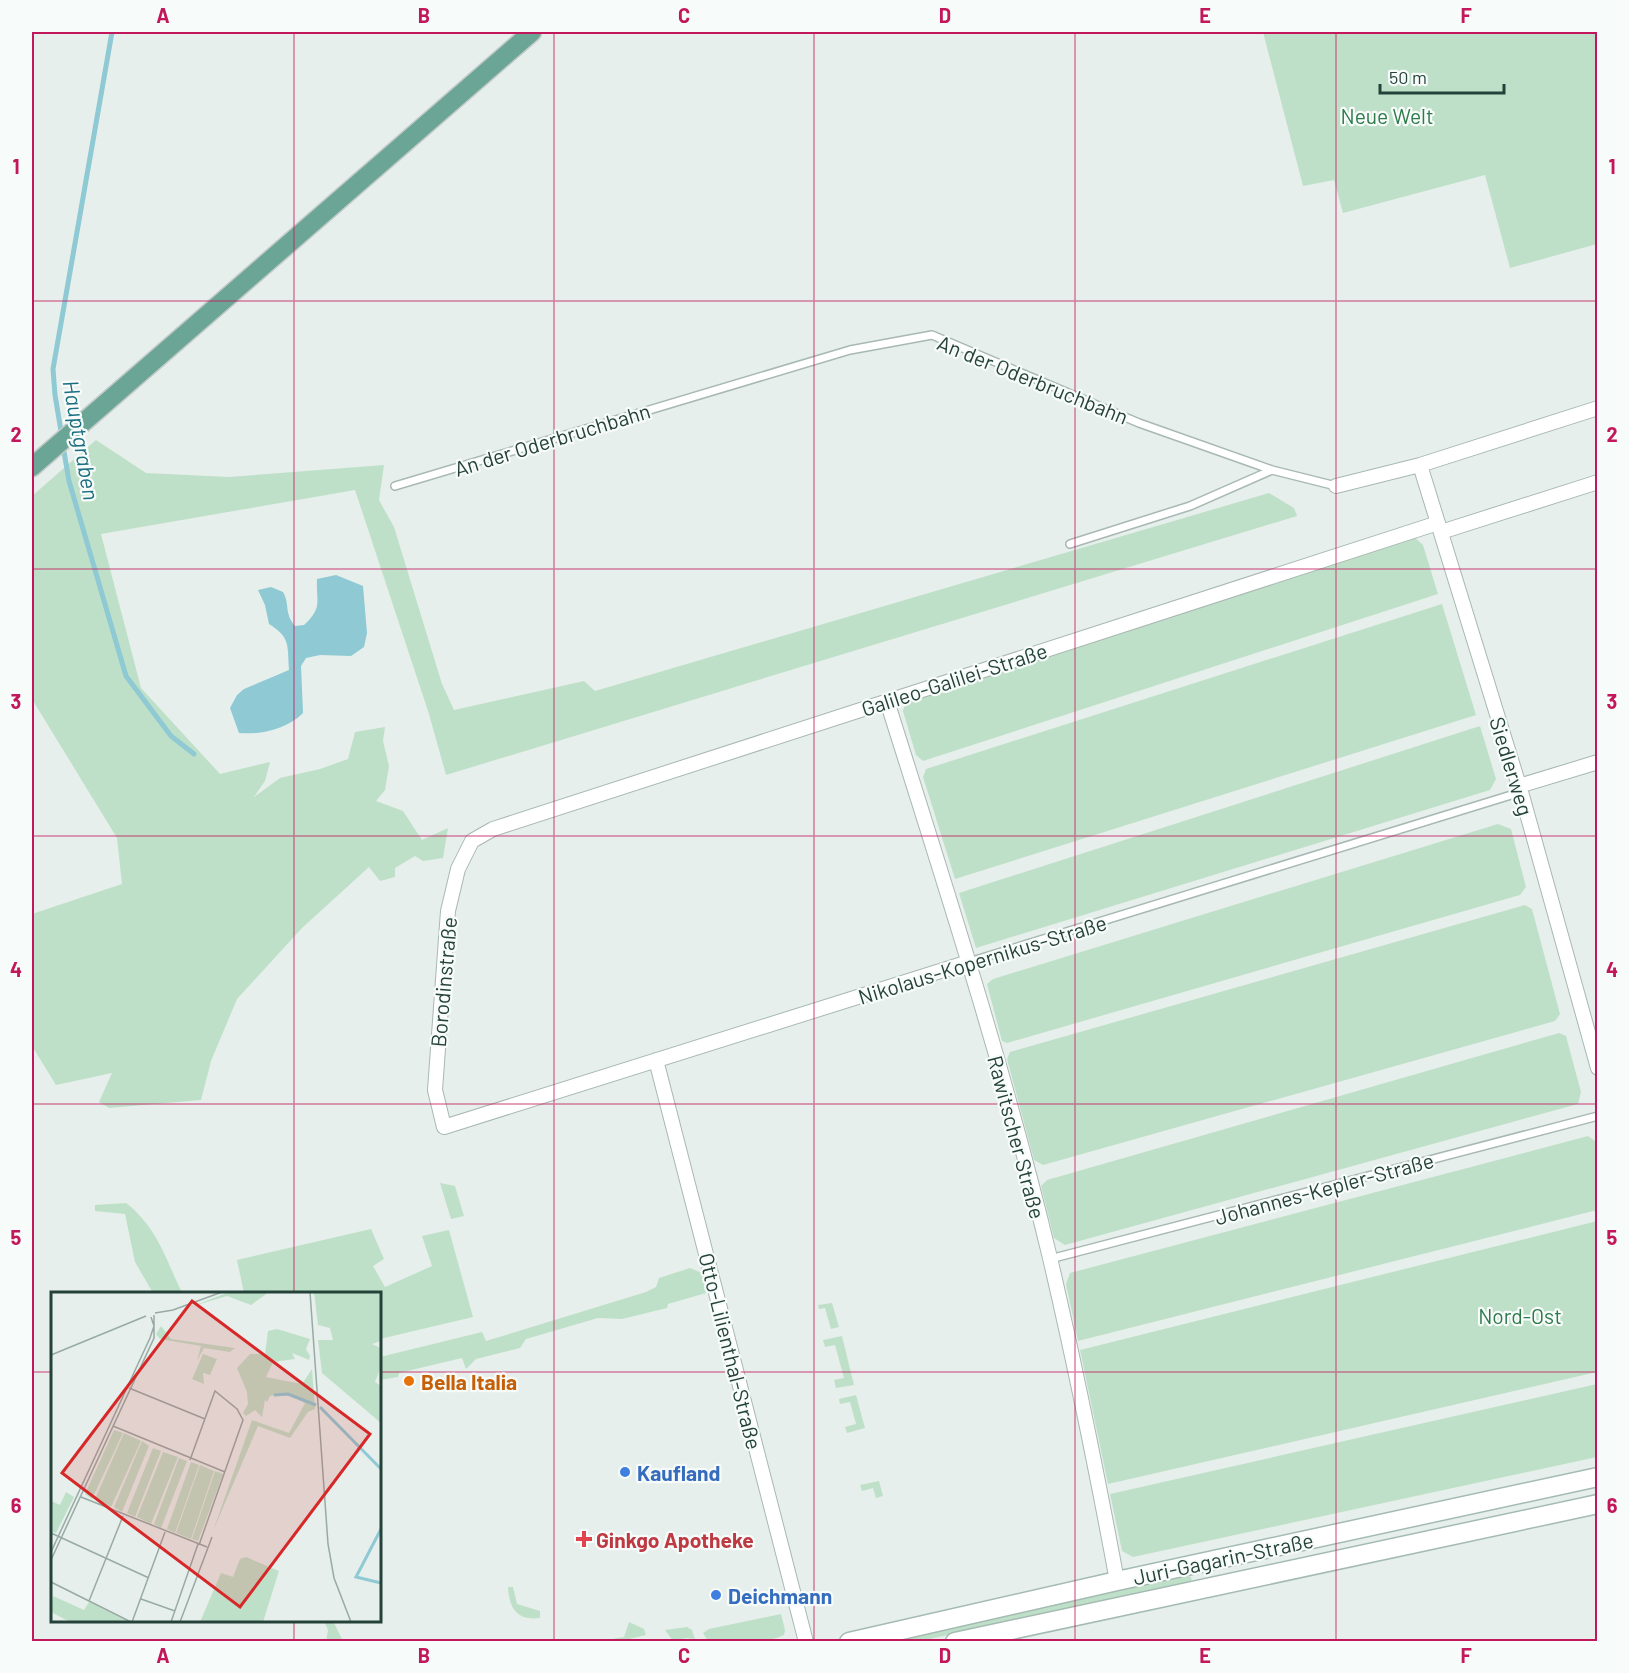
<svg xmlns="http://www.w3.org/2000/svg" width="1629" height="1673" font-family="Barlow,sans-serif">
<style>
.green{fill:#bfe0c8}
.water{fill:#8ec9d4}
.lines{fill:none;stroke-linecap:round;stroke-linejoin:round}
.stream{stroke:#8ec9d4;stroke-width:5}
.lane-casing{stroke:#a8b8b2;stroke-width:10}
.street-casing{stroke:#a8b8b2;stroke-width:16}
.secondary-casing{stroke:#a4bbb3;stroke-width:21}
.primary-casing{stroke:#c2cac8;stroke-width:21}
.lane{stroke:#fff;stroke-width:7}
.street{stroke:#fff;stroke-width:14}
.secondary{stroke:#fff;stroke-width:18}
.primary{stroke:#6aa596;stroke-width:18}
.grid{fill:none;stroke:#c2185b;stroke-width:1.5;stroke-opacity:0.55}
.food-dot{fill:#e8710a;stroke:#f7fbf9;stroke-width:2}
.shop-dot{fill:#3f7fe0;stroke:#f7fbf9;stroke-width:2}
.health-dot{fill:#e0444e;stroke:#f7fbf9;stroke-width:2}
.labels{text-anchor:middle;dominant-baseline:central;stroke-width:4.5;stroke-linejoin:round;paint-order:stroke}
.park-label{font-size:21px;fill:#2d7a4b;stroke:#f7fbf9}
.street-label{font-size:21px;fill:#24423a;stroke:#f7fbf9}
.food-label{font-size:21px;font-weight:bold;fill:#c56008;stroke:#f7fbf9;text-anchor:start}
.shop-label{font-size:21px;font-weight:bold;fill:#366cbe;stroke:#f7fbf9;text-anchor:start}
.health-label{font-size:21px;font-weight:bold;fill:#be3a42;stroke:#f7fbf9;text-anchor:start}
.water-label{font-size:22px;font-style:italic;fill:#1c6f80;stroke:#f7fbf9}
.inset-river{fill:none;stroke:#8ec9d4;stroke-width:3}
.inset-road{fill:none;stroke:#98aaa4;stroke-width:1.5}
.view{fill:#d62828;fill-opacity:0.15;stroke:#d62828;stroke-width:3}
.inset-edge{fill:none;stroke:#24423a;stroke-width:3}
.neatline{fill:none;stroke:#c2185b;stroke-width:2}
.grid-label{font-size:20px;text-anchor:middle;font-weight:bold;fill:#c2185b}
</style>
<rect width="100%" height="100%" fill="#e6efeb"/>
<!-- green -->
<path class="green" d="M 1263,32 L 1597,32 L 1597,244 L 1510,268 L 1485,175 L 1343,213 L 1334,180 L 1303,186 Z
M 96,440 L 146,473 L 229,477 L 384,465 L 379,500 L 394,527 L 442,684 L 454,710 L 584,681 L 595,691 L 1269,493 L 1294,508 L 1297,516 L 446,775 L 429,714 L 355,490 L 101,534 L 141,688 L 220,774 L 270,762 L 265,781 L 254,797 L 280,778 L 320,769 L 348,759 L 355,732 L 385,727 L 383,741 L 389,766 L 385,790 L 376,801 L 403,811 L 422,840 L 448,828 L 443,858 L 423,861 L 415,856 L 395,868 L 395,877 L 380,881 L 369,867 L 302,928 L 237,999 L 211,1061 L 201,1100 L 109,1108 L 99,1102 L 112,1073 L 56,1085 L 32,1046 L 32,914 L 122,884 L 117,838 L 32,699 L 32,496 Z
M 1413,536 L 1423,545 L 1438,594 L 923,761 L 916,755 L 903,711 L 906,702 Z
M 1442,604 L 1476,715 L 955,879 L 923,777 L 926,769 Z
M 1480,726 L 1496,779 L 1490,790 L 976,948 L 959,893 Z
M 1498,824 L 1511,829 L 1526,887 L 1520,895 L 1007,1043 L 1002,1041 L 987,984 L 993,979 Z
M 1525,905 L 1532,909 L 1560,1014 L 1555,1021 L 1043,1165 L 1034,1160 L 1007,1059 L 1010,1052 Z
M 1559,1033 L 1566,1036 L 1581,1092 L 1578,1104 L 1065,1245 L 1054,1238 L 1041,1186 L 1047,1180 Z
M 1588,1136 L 1595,1141 L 1598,1152 L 1597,1210 L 1078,1341 L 1066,1284 L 1070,1273 Z
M 440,1183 L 455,1186 L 464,1216 L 451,1219 Z
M 126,1203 C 157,1227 166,1259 182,1293 L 153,1293 L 135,1262 L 125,1214 L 95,1211 L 95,1205 Z
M 1597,1221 L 1597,1372 L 1108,1484 L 1080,1350 Z
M 371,1229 L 384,1259 L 373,1266 L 385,1287 L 432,1266 L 422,1236 L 449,1230 L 473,1317 L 380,1339 L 380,1294 L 244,1293 L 237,1260 Z
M 690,1268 L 702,1273 L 706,1293 L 668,1304 L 667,1308 L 622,1319 L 598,1318 L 526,1339 L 520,1348 L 476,1359 L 466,1369 L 462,1358 L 399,1373 L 398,1377 L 380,1380 L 380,1357 L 482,1332 L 486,1341 L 646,1292 L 656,1287 L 659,1278 Z
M 832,1303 L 839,1327 L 831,1329 L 825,1308 L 819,1309 L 818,1305 Z
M 842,1336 L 854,1385 L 836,1388 L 834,1380 L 844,1378 L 835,1345 L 825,1347 L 823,1340 Z
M 1597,1384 L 1597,1457 L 1133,1557 L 1122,1551 L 1110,1494 Z
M 856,1395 L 865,1428 L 847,1433 L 845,1427 L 856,1424 L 850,1402 L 840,1404 L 839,1399 Z
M 879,1481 L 883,1496 L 876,1498 L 873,1488 L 862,1491 L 860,1485 Z
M 1187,1576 L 1191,1577 L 1192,1583 L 920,1641 L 885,1642 Z
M 508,1587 L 513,1587 L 517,1604 L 540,1611 L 540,1618 C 517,1621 509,1608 508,1587 Z
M 781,1614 L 785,1630 L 784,1635 C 765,1645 729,1642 708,1641 L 703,1633 L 709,1629 Z
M 324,1621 L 333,1621 L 343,1641 L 326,1641 L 328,1630 Z
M 629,1622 L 644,1629 L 646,1635 L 621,1641 L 601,1641 L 624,1637 Z
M 687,1627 L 692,1630 L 695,1639 L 686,1638 L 673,1641 L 665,1630 Z"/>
<!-- water -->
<path class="water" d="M 336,575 L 363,586 L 367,633 L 364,647 L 351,656 L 320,655 L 306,658 L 301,666 L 303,713 C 287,729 261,735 239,733 L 230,708 L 237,695 L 244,689 L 289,670 C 287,645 291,638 269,624 L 265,605 L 258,590 L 271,587 L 283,592 C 290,604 284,613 295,626 L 304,625 C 323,607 316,603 317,579 Z"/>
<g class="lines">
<!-- stream -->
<path class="stream" d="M 62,437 L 55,395 L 53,369 L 112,32
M 63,446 L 69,481 L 126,676 L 171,736 L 194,754"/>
<!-- lane casing -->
<g class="lane-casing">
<path id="lane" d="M 395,486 L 850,350 L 932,335 L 1139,423 L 1272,470 L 1336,486
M 1070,544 L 1190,506 L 1272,470
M 969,962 L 1521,792
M 1050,1259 L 1598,1116"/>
</g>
<!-- street casing -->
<g class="street-casing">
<path id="street" d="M 1420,465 L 1521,792 L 1598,1068
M 1336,486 L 1420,465 L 1598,408
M 1441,532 L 1598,482
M 887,701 C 945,885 1005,1070 1050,1258 C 1075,1365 1097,1473 1117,1581
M 1519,786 L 1598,762
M 969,962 L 444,1127 L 435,1090 L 448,911 L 458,869 L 472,841 L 493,829 L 1438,523
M 656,1060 L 806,1642"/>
</g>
<!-- secondary casing -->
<g class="secondary-casing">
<path id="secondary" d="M 849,1642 L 1117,1581 L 1598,1477
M 955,1642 L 1598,1504"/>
</g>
<!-- primary casing -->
<g class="primary-casing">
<path id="primary" d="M 32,467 L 532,32"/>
</g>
<!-- lane -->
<use href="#lane" class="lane"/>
<!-- street -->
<use href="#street" class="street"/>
<!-- secondary -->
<use href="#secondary" class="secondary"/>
<!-- primary -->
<use href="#primary" class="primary"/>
</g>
<!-- grid -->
<path class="grid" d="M 294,32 L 294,1294M 554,32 L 554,1642M 814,32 L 814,1642M 1075,32 L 1075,1642M 1336,32 L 1336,1642M 32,301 L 1598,301M 32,569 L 1598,569M 32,836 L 1598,836M 32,1104 L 1598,1104M 32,1372 L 52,1372M 380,1372 L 1598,1372M 294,1620 L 294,1642"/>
<!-- markers -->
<circle class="food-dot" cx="409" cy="1381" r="6"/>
<g class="shop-dot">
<circle cx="625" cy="1472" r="6"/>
<circle cx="716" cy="1595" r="6"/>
</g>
<path class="health-dot" d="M581 1530h6v6h6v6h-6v6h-6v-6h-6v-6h6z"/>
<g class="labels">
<!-- park labels -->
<g class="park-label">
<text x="1387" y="115">Neue Welt</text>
<text x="1520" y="1315">Nord-Ost</text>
</g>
<!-- street labels -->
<g class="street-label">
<text transform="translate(1033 379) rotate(22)">An der Oderbruchbahn</text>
<text transform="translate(552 439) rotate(-17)">An der Oderbruchbahn</text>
<text transform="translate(954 679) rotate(-18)">Galileo-Galilei-Straße</text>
<text transform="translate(1512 766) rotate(73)">Siedlerweg</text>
<text transform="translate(982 959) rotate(-17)">Nikolaus-Kopernikus-Straße</text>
<text transform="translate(443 982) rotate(-85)">Borodinstraße</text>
<text transform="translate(1017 1137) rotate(75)">Rawitscher Straße</text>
<text transform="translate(1324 1188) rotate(-15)">Johannes-Kepler-Straße</text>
<text transform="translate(731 1351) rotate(76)">Otto-Lilienthal-Straße</text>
<text transform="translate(1223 1558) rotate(-12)">Juri-Gagarin-Straße</text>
</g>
<!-- food labels -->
<g class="food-label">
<text x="421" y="1381">Bella Italia</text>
</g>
<!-- shop labels -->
<g class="shop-label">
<text x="637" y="1472">Kaufland</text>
<text x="728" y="1595">Deichmann</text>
</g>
<!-- health labels -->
<g class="health-label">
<text x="596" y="1539">Ginkgo Apotheke</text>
</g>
<!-- water labels -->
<g class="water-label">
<text transform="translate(82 440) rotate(80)">Hauptgraben</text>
</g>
</g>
<!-- overview -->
<g transform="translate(51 1292)">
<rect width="330" height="330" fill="#e6efeb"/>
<path d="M 178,0 L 218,0 L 200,13 L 176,4 L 142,14 ZM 263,0 L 330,0 L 330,49 L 321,52 L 330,56 L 330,75 L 324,90 L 330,94 L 330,131 L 271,81 L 267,48 L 282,48 L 279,36 L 267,33 ZM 110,34 L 120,47 L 184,56 L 179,60 L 153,56 L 146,69 L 150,54 L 109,47 L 105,42 ZM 226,37 L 259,47 L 255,57 L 259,64 L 258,68 L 241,61 L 244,67 L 222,70 L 215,85 L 251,92 L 261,77 L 264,117 L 257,120 L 239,146 L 207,134 L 162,239 L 201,128 L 238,141 L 254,111 L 235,102 L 219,104 L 216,110 L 214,108 L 211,125 L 204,118 L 195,124 L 192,121 L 197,112 L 196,100 L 186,76 L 199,62 L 214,62 L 217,39 ZM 152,62 L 166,67 L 159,83 L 152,81 L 153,92 L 141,87 ZM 63,138 L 72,141 L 41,207 L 34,202 ZM 73,141 L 90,149 L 60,215 L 44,207 ZM 91,149 L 98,154 L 71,220 L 63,215 ZM 102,156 L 110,159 L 84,225 L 76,221 ZM 112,160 L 127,165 L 100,232 L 86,225 ZM 128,166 L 136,169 L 110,236 L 103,232 ZM 140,170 L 148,173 L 124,241 L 116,237 ZM 149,173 L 163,179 L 140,247 L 125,241 ZM 164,179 L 172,182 L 147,249 L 141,247 ZM 15,200 L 23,205 L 5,241 L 0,239 L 0,209 L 9,213 ZM 195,265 L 228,279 L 212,330 L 149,330 L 170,281 L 182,285 L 189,267 ZM 2,304 L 33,318 L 38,310 L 78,330 L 19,330 L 0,320 Z" fill="#bfe0c8"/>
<path class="inset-river" d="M 223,103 L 237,102 L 265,113M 269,115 L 330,177M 330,237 L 305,285 L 330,291"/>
<path class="inset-road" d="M 259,0 L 277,252 L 283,286 L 300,330M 104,21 L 122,18 L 171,0M 0,63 L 95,24M 78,96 L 154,127M 62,134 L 174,180M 139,168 L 164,99 L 186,117 L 192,128 L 148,253M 30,205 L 156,255M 0,241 L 98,286M 0,260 L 99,46 L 103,34 L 100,25M 0,268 L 103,46 L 103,23M 0,290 L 80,330M 90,307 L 124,319M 38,309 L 72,224M 81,330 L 114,240M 120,330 L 147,252M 129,330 L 161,245"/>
<path class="view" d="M 141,9 L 319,142 L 189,315 L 11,181 Z"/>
<rect width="330" height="330" class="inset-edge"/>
</g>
<!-- border -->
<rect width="1629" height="1673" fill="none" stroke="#f7fbf9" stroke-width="66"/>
<!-- scale -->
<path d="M1380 84v9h124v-9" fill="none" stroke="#24423a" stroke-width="3"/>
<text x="1389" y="84" font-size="18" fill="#24423a" stroke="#f7fbf9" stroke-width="4.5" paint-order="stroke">50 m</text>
<rect x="33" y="33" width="1563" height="1607" class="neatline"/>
<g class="grid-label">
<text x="163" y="23">A</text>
<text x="424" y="23">B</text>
<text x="684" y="23">C</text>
<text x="945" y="23">D</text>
<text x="1205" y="23">E</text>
<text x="1466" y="23">F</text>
<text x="16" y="174">1</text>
<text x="1612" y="174">1</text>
<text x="16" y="442">2</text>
<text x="1612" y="442">2</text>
<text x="16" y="709">3</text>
<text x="1612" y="709">3</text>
<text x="16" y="977">4</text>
<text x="1612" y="977">4</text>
<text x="16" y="1245">5</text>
<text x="1612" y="1245">5</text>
<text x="16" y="1513">6</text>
<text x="1612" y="1513">6</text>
<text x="163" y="1663">A</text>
<text x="424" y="1663">B</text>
<text x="684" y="1663">C</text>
<text x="945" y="1663">D</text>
<text x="1205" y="1663">E</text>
<text x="1466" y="1663">F</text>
</g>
</svg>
